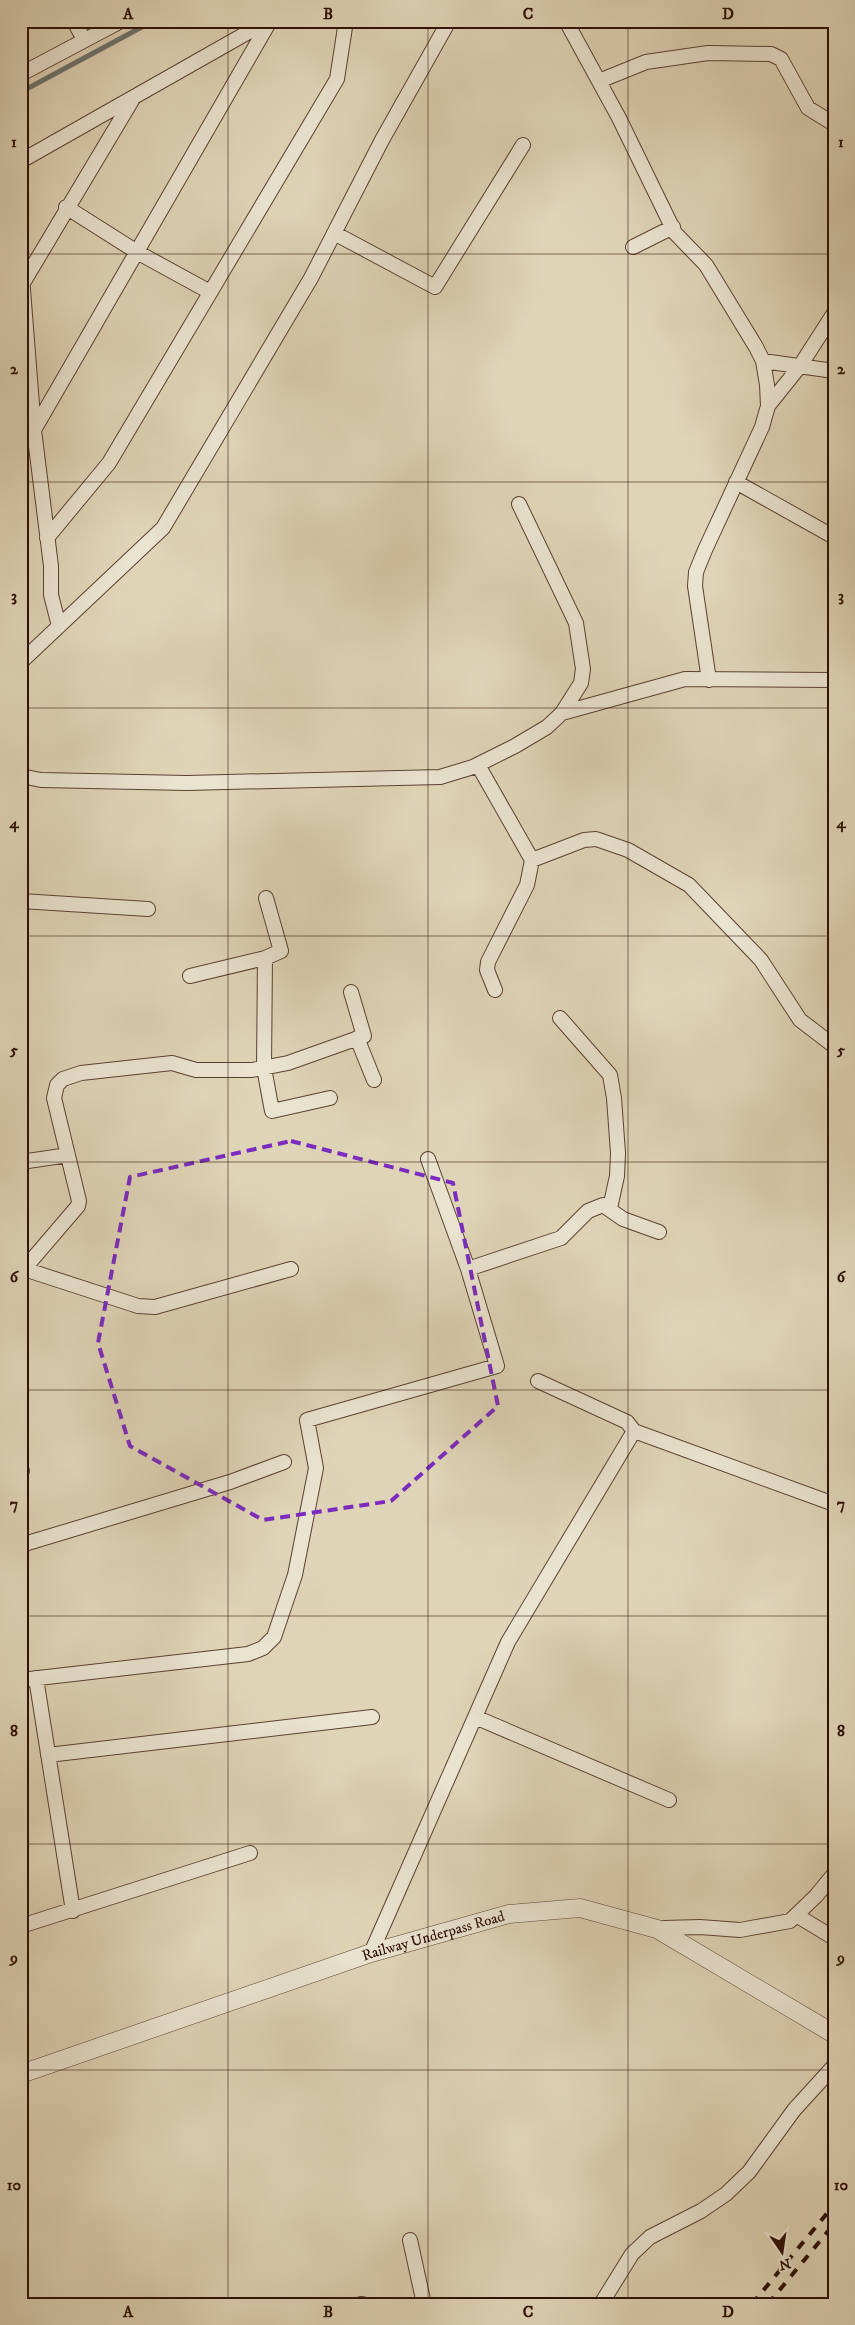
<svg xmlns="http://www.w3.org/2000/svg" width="855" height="2325" font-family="'IM FELL DW Pica',serif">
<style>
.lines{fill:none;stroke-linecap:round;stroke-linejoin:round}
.stream{stroke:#6d7470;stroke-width:5}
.minor-casing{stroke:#5a4131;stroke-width:16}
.tertiary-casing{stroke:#5a4131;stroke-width:19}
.minor{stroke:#eae3d0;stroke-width:14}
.tertiary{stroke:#eae3d0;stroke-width:18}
.rail{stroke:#2d1004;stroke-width:4;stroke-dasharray:9 9;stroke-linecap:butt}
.marked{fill:none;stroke:#7b2cbf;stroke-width:4;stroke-dasharray:10 6;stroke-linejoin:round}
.grid{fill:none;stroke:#2d1004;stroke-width:1;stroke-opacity:0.55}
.labels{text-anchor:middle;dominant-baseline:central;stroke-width:4.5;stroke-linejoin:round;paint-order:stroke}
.street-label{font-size:15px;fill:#2d1004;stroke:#eae3d0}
.neatline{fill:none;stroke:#2d1004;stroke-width:2}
.grid-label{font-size:16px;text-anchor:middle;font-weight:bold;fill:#2d1004}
</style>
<rect width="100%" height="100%" fill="#dfd4b7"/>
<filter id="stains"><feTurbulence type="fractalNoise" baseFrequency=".004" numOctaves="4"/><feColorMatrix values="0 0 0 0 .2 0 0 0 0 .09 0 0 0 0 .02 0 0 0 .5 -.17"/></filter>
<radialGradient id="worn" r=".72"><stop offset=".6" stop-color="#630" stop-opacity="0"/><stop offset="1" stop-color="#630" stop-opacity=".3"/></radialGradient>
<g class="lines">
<!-- stream -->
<path class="stream" d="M 21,92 L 153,21"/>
<!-- minor casing -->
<g class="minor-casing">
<path id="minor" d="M 74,21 L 84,40
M 566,21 L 619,118 L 675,233 L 706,265 L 756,347 L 763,361 L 767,385 L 768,406 L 762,427 L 705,550 L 696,572 L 695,586 L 709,680
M 21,74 L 121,21
M 599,81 L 646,62 L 708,53 L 771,54 L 781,59 L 808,108 L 834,124
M 21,161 L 268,21
M 66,207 L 137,252 L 210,292
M 334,233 L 435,287 L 523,145
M 633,247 L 673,227
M 21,264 L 34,430 L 51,566 L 51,595 L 59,626
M 23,283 L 134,97
M 763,361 L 834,371
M 768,406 L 800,366 L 834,313
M 34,430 L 270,21
M 736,482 L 834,537
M 47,538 L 109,463 L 337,79 L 346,21
M 21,662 L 163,528 L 311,278 L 382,140 L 449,21
M 562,713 L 685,679 L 834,680
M 478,765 L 532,860 L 527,885 L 488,962 L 487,970 L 495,990
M 21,776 L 41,780 L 187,783 L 440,777 L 473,767 L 515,746 L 547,727 L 562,713 L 581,683 L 583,669 L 576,623 L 519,504
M 532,860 L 584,840 L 596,839 L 628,850 L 689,885 L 761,960 L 800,1020 L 834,1046
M 21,901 L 148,909
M 265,958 L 264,1068 L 272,1111 L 330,1098
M 190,976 L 265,958 L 281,951 L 266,898
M 560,1018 L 610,1075 L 614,1098 L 618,1153 L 617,1176 L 610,1208
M 357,1038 L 374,1080
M 21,1162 L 68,1155
M 24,1269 L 138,1306 L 155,1307 L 291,1269
M 468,1269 L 561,1238 L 588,1211 L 603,1205 L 623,1219 L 659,1232
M 21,1270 L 24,1269 L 78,1206 L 79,1201 L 54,1098 L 57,1085 L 63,1079 L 81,1073 L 172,1063 L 196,1070 L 252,1070 L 288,1063 L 364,1036 L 351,992
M 538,1381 L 627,1422 L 634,1431 L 834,1504
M 21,1471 L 22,1471
M 21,1545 L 230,1482 L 284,1462
M 36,1678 L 73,1911
M 21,1680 L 248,1654 L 263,1648 L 274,1637 L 295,1575 L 316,1468 L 307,1420 L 497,1366 L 468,1269 L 428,1159
M 475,1717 L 669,1800
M 48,1755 L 372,1717
M 796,1915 L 834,1938
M 21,1926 L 250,1853
M 661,1931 L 664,1928 L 700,1927 L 740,1930 L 790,1921 L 816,1896 L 834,1874
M 371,1953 L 508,1642 L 634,1431
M 410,2240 L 424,2304
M 361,2304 L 362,2304
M 601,2304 L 632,2254 L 650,2237 L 701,2211 L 726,2194 L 749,2172 L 794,2110 L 834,2066"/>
</g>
<!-- tertiary casing -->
<g class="tertiary-casing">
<g id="tertiary">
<path id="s1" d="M 21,2074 L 371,1953 L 509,1914 L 580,1908 L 657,1929 L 834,2034"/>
</g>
</g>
<!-- minor -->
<use href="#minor" class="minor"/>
<!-- tertiary -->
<use href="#tertiary" class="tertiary"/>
<!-- rail -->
<path class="rail" d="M 752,2304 L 834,2205
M 768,2304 L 834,2224"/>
</g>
<!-- marked area -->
<path class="marked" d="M 291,1141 L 453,1183 L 498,1406 L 391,1501 L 263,1520 L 130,1446 L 98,1343 L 130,1177 Z"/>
<!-- grid -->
<path class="grid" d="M 228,21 L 228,2304M 428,21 L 428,2304M 628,21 L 628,2304M 21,254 L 834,254M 21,482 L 834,482M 21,708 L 834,708M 21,936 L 834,936M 21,1162 L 834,1162M 21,1390 L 834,1390M 21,1616 L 834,1616M 21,1844 L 834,1844M 21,2070 L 834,2070"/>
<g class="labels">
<!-- street labels -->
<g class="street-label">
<text stroke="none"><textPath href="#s1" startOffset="435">Railway Underpass Road</textPath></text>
</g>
</g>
<!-- margin -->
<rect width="855" height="2325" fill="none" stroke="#dfd4b7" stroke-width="55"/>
<!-- north arrow -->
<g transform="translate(782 2252) rotate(167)" stroke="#eae3d0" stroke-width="4" paint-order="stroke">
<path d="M0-4L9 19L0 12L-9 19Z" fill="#2d1004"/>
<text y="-8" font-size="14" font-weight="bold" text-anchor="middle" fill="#2d1004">N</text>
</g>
<rect x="28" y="28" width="800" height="2270" class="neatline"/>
<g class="grid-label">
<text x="128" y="19">A</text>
<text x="328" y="19">B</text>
<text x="528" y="19">C</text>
<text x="728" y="19">D</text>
<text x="14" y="147">1</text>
<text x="841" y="147">1</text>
<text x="14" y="374">2</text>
<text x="841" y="374">2</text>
<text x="14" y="601">3</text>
<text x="841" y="601">3</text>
<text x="14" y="828">4</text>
<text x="841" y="828">4</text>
<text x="14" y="1055">5</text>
<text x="841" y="1055">5</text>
<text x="14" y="1282">6</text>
<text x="841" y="1282">6</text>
<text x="14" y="1509">7</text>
<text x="841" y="1509">7</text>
<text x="14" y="1736">8</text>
<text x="841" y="1736">8</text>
<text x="14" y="1963">9</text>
<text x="841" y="1963">9</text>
<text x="14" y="2190">10</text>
<text x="841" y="2190">10</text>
<text x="128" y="2317">A</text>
<text x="328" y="2317">B</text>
<text x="528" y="2317">C</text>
<text x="728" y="2317">D</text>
</g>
<rect width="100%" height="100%" filter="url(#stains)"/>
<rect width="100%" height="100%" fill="url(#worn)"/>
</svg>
